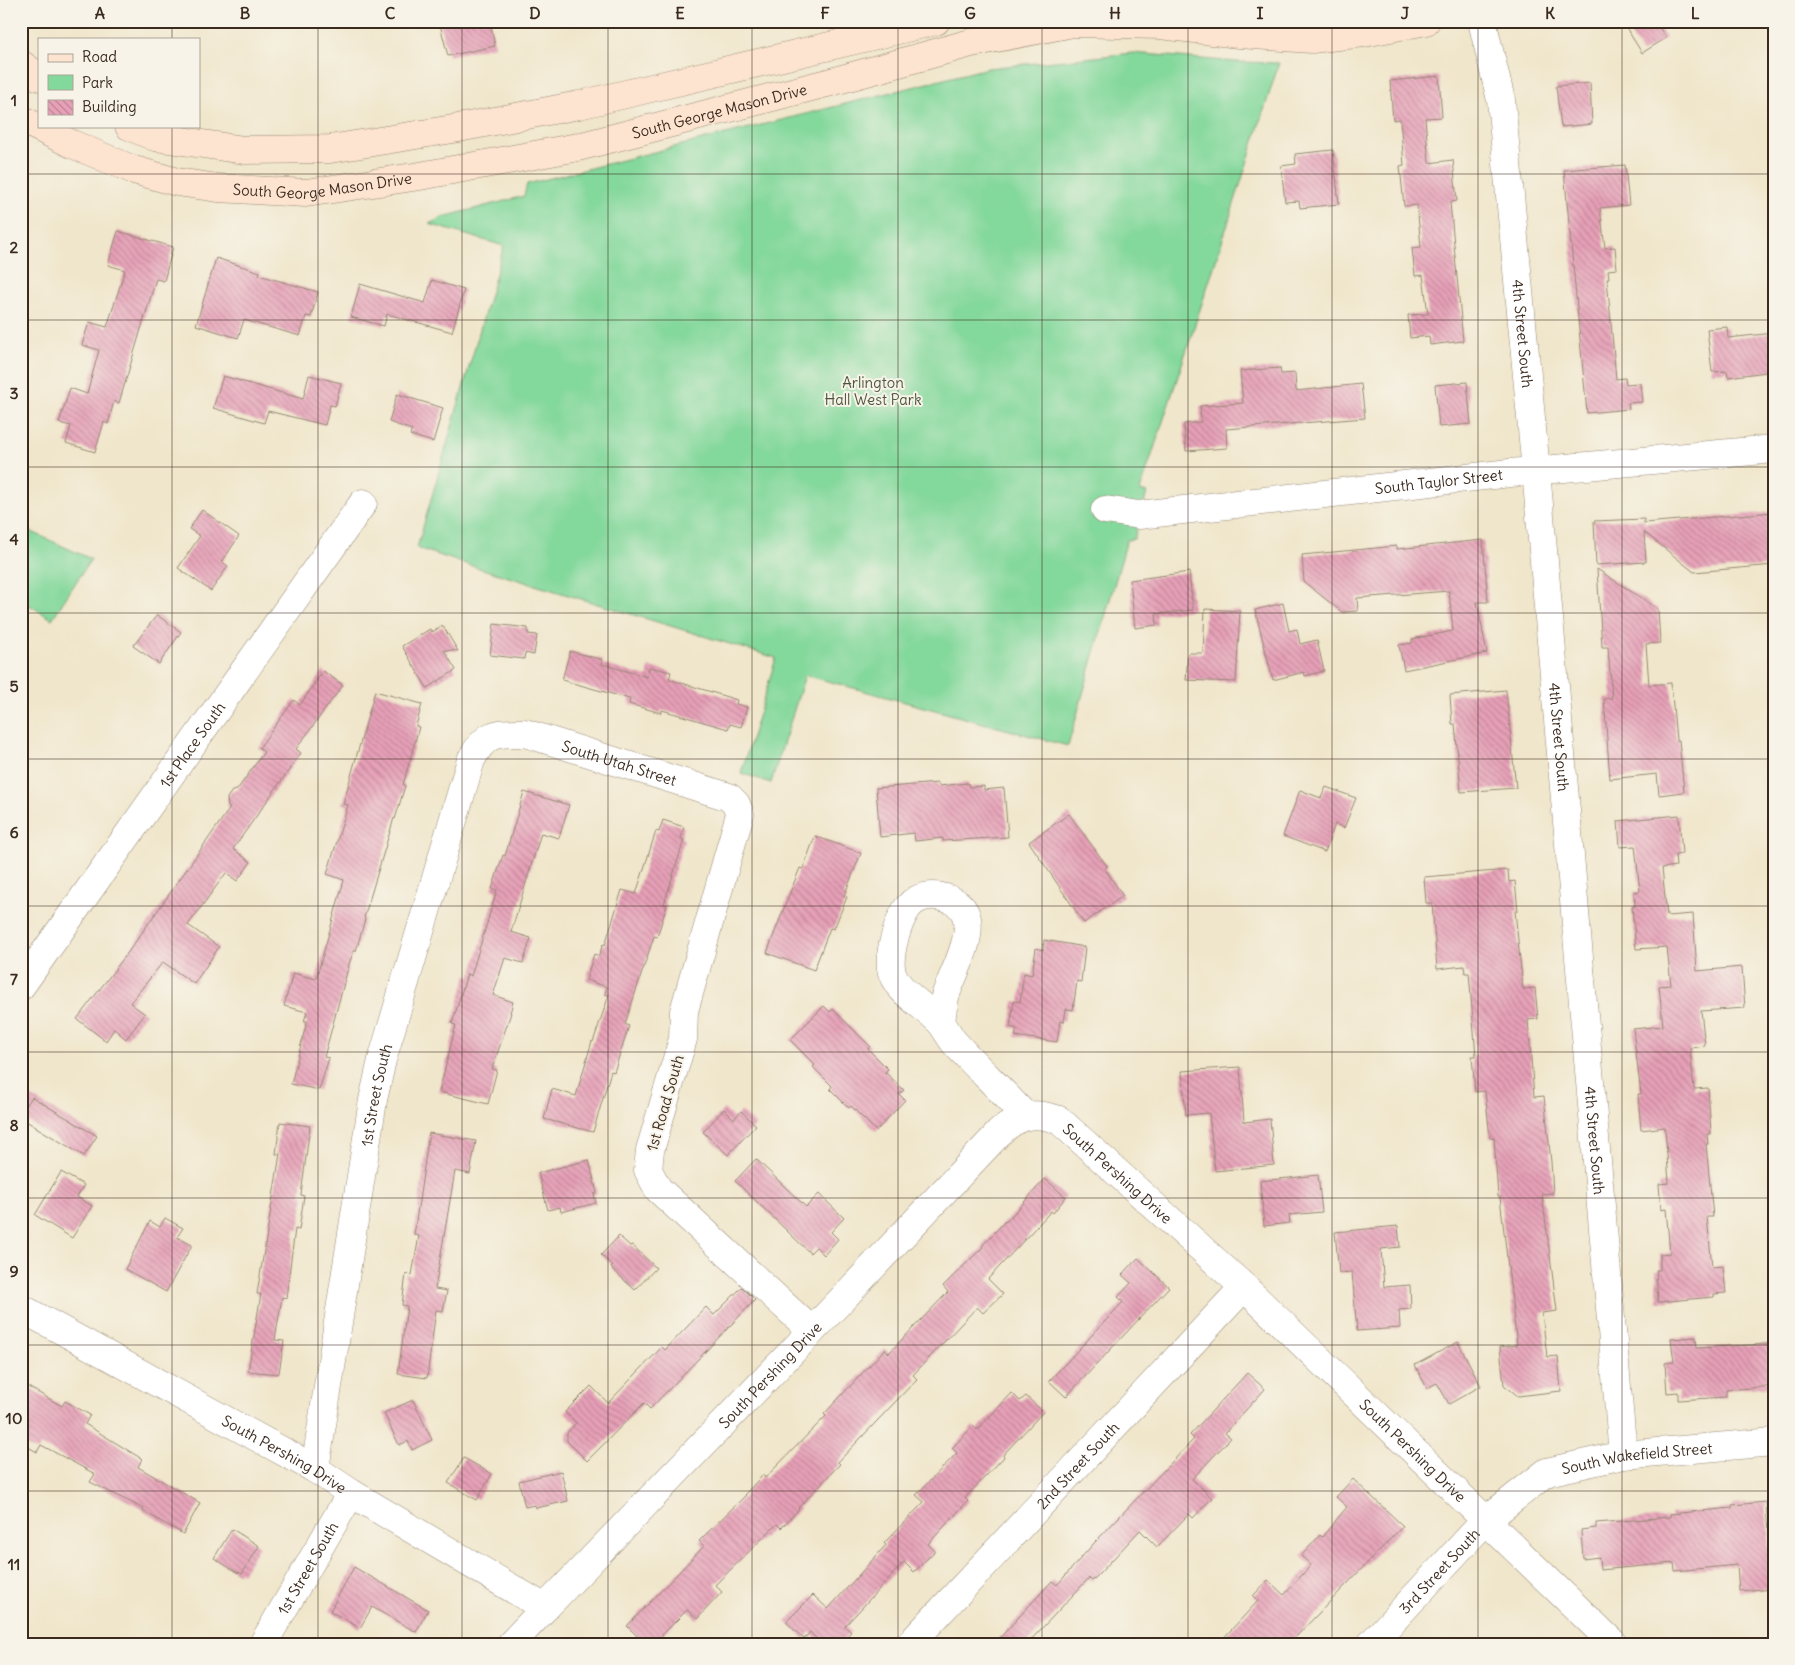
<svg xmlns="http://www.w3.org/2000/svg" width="1795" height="1665" font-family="Delius,sans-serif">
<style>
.green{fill:#83d89b;stroke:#5f815c}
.building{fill:url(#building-back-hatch)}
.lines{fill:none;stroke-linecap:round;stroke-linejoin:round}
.minor-casing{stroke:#968874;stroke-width:29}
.tertiary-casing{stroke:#968874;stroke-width:29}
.secondary-casing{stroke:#968874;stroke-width:29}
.minor{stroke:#fff;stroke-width:28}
.tertiary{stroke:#fff;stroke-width:28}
.secondary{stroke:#fde4d0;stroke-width:28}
.grid{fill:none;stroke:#3b2a1e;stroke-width:1;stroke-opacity:0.55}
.labels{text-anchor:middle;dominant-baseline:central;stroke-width:4;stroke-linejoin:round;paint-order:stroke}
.street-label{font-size:15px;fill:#3b2a1e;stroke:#f7f3e8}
.park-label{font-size:15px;fill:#4d563d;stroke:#f7f3e8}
.neatline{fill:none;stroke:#3b2a1e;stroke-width:2}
.grid-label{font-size:16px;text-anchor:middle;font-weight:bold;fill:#3b2a1e}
</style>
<defs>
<pattern id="building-back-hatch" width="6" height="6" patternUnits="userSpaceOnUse" patternTransform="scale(1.25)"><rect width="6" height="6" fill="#e7a0b8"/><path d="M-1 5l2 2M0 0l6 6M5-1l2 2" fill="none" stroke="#bc8395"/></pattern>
</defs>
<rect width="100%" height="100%" fill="#f7f3e8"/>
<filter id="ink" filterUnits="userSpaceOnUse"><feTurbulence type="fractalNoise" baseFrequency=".02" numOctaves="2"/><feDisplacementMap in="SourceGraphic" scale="10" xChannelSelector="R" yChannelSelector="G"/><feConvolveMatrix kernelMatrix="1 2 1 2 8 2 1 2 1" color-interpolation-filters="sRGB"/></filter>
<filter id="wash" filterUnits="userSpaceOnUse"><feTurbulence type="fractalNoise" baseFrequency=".0096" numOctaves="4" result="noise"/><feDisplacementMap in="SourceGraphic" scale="20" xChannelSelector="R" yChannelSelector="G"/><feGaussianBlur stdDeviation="1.12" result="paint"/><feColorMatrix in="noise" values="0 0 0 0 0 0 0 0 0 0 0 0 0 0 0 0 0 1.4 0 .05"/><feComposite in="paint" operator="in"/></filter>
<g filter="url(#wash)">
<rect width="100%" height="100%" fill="#f0e6cb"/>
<!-- green -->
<path class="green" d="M 1133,53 L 1236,62 L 1279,63 L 1211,276 L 1140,491 L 1147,493 L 1134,539 L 1127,540 L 1068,746 L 805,675 L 771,783 L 741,773 L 776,658 L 469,565 L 417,548 L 504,246 L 429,224 L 443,217 L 524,196 L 527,184 L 988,68 Z
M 21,527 L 91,559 L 52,619 L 21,600 Z"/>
<g id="blocks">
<!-- building -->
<path class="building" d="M 439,21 L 490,21 L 495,46 L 448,56 Z
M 1622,21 L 1655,21 L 1666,38 L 1642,53 Z
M 1439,76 L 1442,117 L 1425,118 L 1429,163 L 1453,160 L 1457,201 L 1450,202 L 1463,341 L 1430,345 L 1429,336 L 1410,338 L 1408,315 L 1428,314 L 1423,275 L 1415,276 L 1412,248 L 1421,247 L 1417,205 L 1404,206 L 1400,166 L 1404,165 L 1400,119 L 1393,120 L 1390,81 Z
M 1590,83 L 1592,124 L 1561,127 L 1556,86 Z
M 1333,150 L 1339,204 L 1300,208 L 1299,201 L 1285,202 L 1281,166 L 1296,164 L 1295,154 Z
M 1625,165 L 1629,205 L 1600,208 L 1605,248 L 1615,247 L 1617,269 L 1608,270 L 1609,278 L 1607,278 L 1616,379 L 1625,378 L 1626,384 L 1640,383 L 1642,402 L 1628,403 L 1629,409 L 1587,413 L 1564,170 Z
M 118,231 L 173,247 L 164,281 L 156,279 L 119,403 L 114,401 L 108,424 L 104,422 L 95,452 L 66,443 L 71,426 L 59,423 L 70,388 L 87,394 L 99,350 L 82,345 L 89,322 L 107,327 L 125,270 L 108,265 Z
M 216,258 L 260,272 L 259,275 L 318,292 L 311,317 L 306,316 L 300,336 L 244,320 L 238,338 L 196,325 Z
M 432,280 L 464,290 L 452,332 L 387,314 L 384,326 L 351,317 L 360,284 L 425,303 Z
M 1727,327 L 1728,338 L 1774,333 L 1774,371 L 1728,377 L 1727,371 L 1712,372 L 1707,329 Z
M 1280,368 L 1281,374 L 1295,373 L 1296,391 L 1361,384 L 1365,418 L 1226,429 L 1227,448 L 1186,451 L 1184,424 L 1201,422 L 1200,406 L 1243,403 L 1240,371 Z
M 309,375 L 341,383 L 335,406 L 330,405 L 325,425 L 268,411 L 264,423 L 213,408 L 223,376 L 303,399 Z
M 1467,382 L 1471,424 L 1439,427 L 1435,385 Z
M 397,394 L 443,408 L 433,442 L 410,435 L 412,430 L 389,422 Z
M 202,510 L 239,536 L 222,562 L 228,566 L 211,591 L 178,568 L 200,536 L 189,529 Z
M 1774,512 L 1774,565 L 1694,572 L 1644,532 L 1646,562 L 1596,565 L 1594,521 L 1644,519 L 1644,523 Z
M 1483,540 L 1488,602 L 1477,602 L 1487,653 L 1404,670 L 1399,645 L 1412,643 L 1412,639 L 1453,631 L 1449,591 L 1357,598 L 1358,611 L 1342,612 L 1304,582 L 1302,555 L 1397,546 L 1397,549 Z
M 1597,569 L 1658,609 L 1660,643 L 1646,644 L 1649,685 L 1671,683 L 1676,740 L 1679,740 L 1684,792 L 1659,795 L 1657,774 L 1610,779 L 1604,699 L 1612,698 L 1608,647 L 1602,647 Z
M 1189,572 L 1193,610 L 1156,614 L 1157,625 L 1135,628 L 1130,580 Z
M 1283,603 L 1289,631 L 1297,629 L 1300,644 L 1317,640 L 1324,671 L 1305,676 L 1304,672 L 1273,680 L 1255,610 Z
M 1205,609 L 1240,611 L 1236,682 L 1186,680 L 1188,653 L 1203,653 Z
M 157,615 L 181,632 L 159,664 L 133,646 Z
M 494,624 L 528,628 L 528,634 L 537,635 L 534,655 L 525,653 L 524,659 L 490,655 Z
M 443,626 L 458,651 L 444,650 L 456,670 L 427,688 L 402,646 L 430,629 L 432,632 Z
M 570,651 L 603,660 L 602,664 L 647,677 L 649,667 L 671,672 L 669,679 L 737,700 L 736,704 L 747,707 L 741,727 L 730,724 L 728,729 L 662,710 L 661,713 L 629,704 L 630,699 L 562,680 Z
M 323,671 L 343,685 L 296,749 L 301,753 L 233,849 L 251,862 L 237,881 L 226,873 L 188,925 L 219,947 L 194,984 L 163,962 L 130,1003 L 145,1014 L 126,1039 L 114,1029 L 106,1041 L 77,1019 L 129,951 L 230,808 L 228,807 L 227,798 L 232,791 L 237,790 L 264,752 L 259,748 L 294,700 L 300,705 Z
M 1506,690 L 1516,788 L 1461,792 L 1455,724 L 1452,724 L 1450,695 Z
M 375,691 L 422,704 L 416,726 L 419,727 L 403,785 L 405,786 L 395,819 L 394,818 L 364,918 L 365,919 L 356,951 L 354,951 L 350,961 L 324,1057 L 329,1058 L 319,1090 L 291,1084 L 307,1021 L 304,1021 L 307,1012 L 284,1006 L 293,973 L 316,979 L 344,880 L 327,874 L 348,805 L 343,804 Z
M 938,783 L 939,786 L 968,783 L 969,787 L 984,786 L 984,790 L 1004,788 L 1008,837 L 943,841 L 943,838 L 915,841 L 914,833 L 880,837 L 876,788 Z
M 1326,787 L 1356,798 L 1344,828 L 1335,824 L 1325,852 L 1283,836 L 1300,790 L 1321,798 Z
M 524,792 L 569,805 L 559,838 L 541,833 L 511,932 L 531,938 L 523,963 L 505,958 L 493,995 L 513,1002 L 510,1013 L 511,1013 L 492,1069 L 497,1070 L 488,1104 L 439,1092 L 456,1025 L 452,1024 L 467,974 L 471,976 L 497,890 L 492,889 L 503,855 L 505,856 Z
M 1069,814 L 1107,866 L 1105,869 L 1123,896 L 1084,923 L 1029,842 Z
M 1679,815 L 1682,854 L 1675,855 L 1676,866 L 1662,868 L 1667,916 L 1693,914 L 1697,971 L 1742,967 L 1745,1008 L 1701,1011 L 1705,1046 L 1690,1048 L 1694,1089 L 1708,1088 L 1711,1134 L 1707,1134 L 1708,1144 L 1706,1144 L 1713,1217 L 1707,1217 L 1712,1267 L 1723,1266 L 1726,1293 L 1714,1294 L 1714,1297 L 1658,1302 L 1656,1270 L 1660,1270 L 1660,1254 L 1670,1253 L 1666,1209 L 1661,1210 L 1659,1184 L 1669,1183 L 1665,1127 L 1641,1130 L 1638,1094 L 1641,1094 L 1633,1029 L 1663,1026 L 1659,986 L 1671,985 L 1667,947 L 1636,949 L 1632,907 L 1635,906 L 1634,892 L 1640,891 L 1635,846 L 1620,847 L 1618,821 Z
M 663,820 L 684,827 L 681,838 L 684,840 L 664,904 L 667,905 L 657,937 L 654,936 L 625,1024 L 629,1026 L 614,1072 L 611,1071 L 593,1132 L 544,1119 L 552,1089 L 576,1096 L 592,1041 L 593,1042 L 609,995 L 605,994 L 607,987 L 586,980 L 594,954 L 599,956 L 603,944 L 605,945 L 622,890 L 636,894 L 656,831 L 659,832 Z
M 815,836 L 861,853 L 844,896 L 847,897 L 840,914 L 834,929 L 830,928 L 814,970 L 767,953 L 789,895 L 800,868 L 803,869 Z
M 1508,870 L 1509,882 L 1515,881 L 1518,911 L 1515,911 L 1523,989 L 1535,988 L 1538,1019 L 1528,1020 L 1534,1097 L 1544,1096 L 1551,1162 L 1553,1193 L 1542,1194 L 1557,1311 L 1542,1313 L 1547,1357 L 1558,1356 L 1561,1391 L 1518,1396 L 1504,1385 L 1500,1347 L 1517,1345 L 1500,1197 L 1498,1197 L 1494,1137 L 1490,1138 L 1485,1091 L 1475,1092 L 1472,1056 L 1476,1056 L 1469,973 L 1465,973 L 1464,966 L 1437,969 L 1432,903 L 1426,903 L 1424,877 Z
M 1044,940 L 1085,947 L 1081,982 L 1077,981 L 1073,1010 L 1066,1009 L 1064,1022 L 1060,1021 L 1057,1042 L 1015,1036 L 1017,1029 L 1010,1027 L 1014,1001 L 1020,1002 L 1024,973 L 1032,975 L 1036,948 L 1043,950 Z
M 824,1006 L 830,1012 L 833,1009 L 870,1046 L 868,1049 L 888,1069 L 885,1072 L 904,1090 L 899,1094 L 905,1100 L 876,1131 L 851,1106 L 849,1108 L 830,1089 L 832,1086 L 813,1067 L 815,1065 L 790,1040 Z
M 1240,1067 L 1244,1122 L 1270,1119 L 1274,1165 L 1215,1171 L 1209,1113 L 1186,1115 L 1182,1071 Z
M 32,1097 L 97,1136 L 84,1156 L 21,1118 L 21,1113 Z
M 724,1109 L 734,1119 L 741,1111 L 756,1125 L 728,1155 L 703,1132 Z
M 280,1122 L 310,1126 L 301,1195 L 304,1196 L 299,1230 L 295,1229 L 286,1298 L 282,1297 L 275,1340 L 284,1341 L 279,1373 L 277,1374 L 248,1371 L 261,1294 L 257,1294 L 280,1154 L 276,1154 Z
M 429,1133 L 476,1141 L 470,1174 L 455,1171 L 435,1289 L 447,1291 L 443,1311 L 436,1310 L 427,1378 L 398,1374 L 407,1306 L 402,1305 L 406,1274 L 412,1275 L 419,1236 L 414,1235 Z
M 756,1159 L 806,1207 L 819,1194 L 844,1218 L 831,1232 L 838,1239 L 824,1255 L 816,1247 L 810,1253 L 735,1181 Z
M 589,1160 L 597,1193 L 594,1194 L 596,1203 L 561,1212 L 560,1207 L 548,1210 L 538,1173 Z
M 61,1172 L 84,1185 L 77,1197 L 92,1206 L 72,1238 L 35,1215 Z
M 1318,1175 L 1322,1212 L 1289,1215 L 1290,1223 L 1264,1226 L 1260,1181 Z
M 1045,1179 L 1066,1197 L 1053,1213 L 1051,1211 L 988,1279 L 1003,1294 L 983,1313 L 977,1307 L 913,1375 L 917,1379 L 838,1462 L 840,1464 L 798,1508 L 799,1509 L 781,1528 L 777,1524 L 715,1585 L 722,1592 L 697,1619 L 687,1610 L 653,1644 L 645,1644 L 627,1626 L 704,1546 L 699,1541 L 746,1495 L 745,1494 L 763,1475 L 765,1478 L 826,1416 L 824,1414 L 885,1349 L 889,1353 L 948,1292 L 943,1286 L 983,1247 L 982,1246 L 1005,1221 L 1006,1222 Z
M 165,1218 L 183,1228 L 177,1237 L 192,1245 L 166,1292 L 125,1269 L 150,1221 L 160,1227 Z
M 1398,1226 L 1400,1247 L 1381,1249 L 1384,1287 L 1410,1285 L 1411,1309 L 1399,1310 L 1400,1328 L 1357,1331 L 1352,1272 L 1339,1273 L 1335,1232 Z
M 619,1236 L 630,1246 L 632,1245 L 656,1268 L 635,1290 L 611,1268 L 613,1266 L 601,1255 Z
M 1138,1258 L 1169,1287 L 1066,1397 L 1049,1381 L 1123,1302 L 1118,1297 L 1131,1283 L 1122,1275 Z
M 742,1287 L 755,1300 L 650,1409 L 644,1403 L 587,1461 L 567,1441 L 567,1433 L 576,1423 L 565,1412 L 591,1386 L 608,1403 L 662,1347 L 665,1350 L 706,1307 L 714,1315 Z
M 1696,1337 L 1697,1348 L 1768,1344 L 1768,1347 L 1774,1346 L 1774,1386 L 1726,1390 L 1726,1397 L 1678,1400 L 1678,1392 L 1667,1393 L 1665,1363 L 1674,1362 L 1671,1339 Z
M 1458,1342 L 1481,1386 L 1449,1404 L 1437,1383 L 1427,1388 L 1415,1365 Z
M 1247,1373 L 1265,1389 L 1225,1433 L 1231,1438 L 1192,1479 L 1212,1498 L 1193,1518 L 1189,1514 L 1157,1547 L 1140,1530 L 1100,1573 L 1092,1581 L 1089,1578 L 1027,1644 L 994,1644 L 1052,1581 L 1057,1585 L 1096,1541 L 1194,1439 L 1190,1435 Z
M 21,1383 L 62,1406 L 65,1401 L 90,1415 L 85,1424 L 142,1459 L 138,1467 L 200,1503 L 183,1534 L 143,1511 L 144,1509 L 90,1482 L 95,1474 L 41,1445 L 37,1452 L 21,1443 Z
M 1012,1393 L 1020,1401 L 1026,1396 L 1043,1412 L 1003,1455 L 1004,1457 L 965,1498 L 968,1501 L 928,1544 L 935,1551 L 914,1572 L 904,1562 L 845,1626 L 851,1632 L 839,1644 L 822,1644 L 810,1632 L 804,1639 L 786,1622 L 813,1595 L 828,1609 L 886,1545 L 884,1543 L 924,1502 L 916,1495 L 957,1453 L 952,1448 L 973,1426 L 977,1430 Z
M 413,1400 L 432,1440 L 412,1450 L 408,1441 L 399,1445 L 384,1413 Z
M 464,1458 L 492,1474 L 477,1500 L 448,1483 Z
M 561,1471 L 568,1501 L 536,1508 L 535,1505 L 525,1507 L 519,1481 Z
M 1353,1479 L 1403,1526 L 1289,1644 L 1218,1644 L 1258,1601 L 1253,1596 L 1268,1580 L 1284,1595 L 1311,1565 L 1301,1556 L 1320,1535 L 1322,1537 L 1347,1507 L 1336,1497 Z
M 1766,1502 L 1769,1549 L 1774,1549 L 1774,1588 L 1739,1591 L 1737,1565 L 1675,1571 L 1674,1563 L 1600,1570 L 1599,1557 L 1583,1559 L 1581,1530 L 1596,1528 L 1596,1523 L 1670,1517 L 1670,1514 L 1732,1508 L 1732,1505 Z
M 232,1529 L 259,1546 L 242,1574 L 239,1572 L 238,1573 L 214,1558 Z
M 354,1567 L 428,1610 L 416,1632 L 372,1607 L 360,1628 L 330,1611 Z"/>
</g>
</g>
<g filter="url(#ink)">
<use href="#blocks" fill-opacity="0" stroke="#968874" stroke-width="1"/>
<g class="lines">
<!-- minor casing -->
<g class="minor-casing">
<g id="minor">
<path id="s1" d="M 1482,21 L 1501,100 L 1536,471 L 1623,1455"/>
<path id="s2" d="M 1105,510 L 1139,515 L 1510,473 L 1774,449"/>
<path id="s3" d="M 21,986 L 363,503"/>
<path d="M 941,1023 C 942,1015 943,1005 945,997 C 952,972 990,915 949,899 C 935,894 919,894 908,907 C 898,921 889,951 891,968 C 894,991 927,1007 941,1023 C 946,1029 949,1036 954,1042 C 976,1067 1002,1090 1025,1116"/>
<path id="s4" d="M 315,1469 L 373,1100 L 382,1060 L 471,760 C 486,732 495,733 525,733 L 729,797 L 736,804 L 740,814 L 684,1011 L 683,1039 L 650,1150 L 648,1170 L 658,1189 L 812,1331"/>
<path id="s5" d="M 263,1644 L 351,1493"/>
<path d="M 511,1644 L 545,1608"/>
<path id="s6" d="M 910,1644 L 1244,1287"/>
<path id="s7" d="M 1371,1644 L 1486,1520 L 1547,1472 L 1623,1455 L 1774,1442"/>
</g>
</g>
<!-- tertiary casing -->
<g class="tertiary-casing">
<g id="tertiary">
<path id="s8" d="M 21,1308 L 315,1469 L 351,1493 L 545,1608 L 812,1331 L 999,1133 C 1019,1114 1034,1111 1059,1120 L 1244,1287 L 1614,1644"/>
</g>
</g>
<!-- secondary casing -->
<g class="secondary-casing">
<g id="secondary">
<path d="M 21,64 L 39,77"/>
<path id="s9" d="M 21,119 L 72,144 L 134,170 L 177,182 L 218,188 L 306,193 L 420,176 L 578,147 L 831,82 L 971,43 L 1073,23 L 1160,25 L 1239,34 L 1312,39 L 1364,33 L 1426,21"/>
<path d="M 129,126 L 155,137 L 244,150 L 330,149 L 453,129 L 579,105 L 936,21"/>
</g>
</g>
<!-- minor -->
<use href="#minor" class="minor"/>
<!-- tertiary -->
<use href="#tertiary" class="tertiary"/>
<!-- secondary -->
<use href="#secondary" class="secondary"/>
</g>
</g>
<!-- grid -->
<path class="grid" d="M 172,21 L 172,39M 318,21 L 318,1644M 462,21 L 462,1644M 608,21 L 608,1644M 752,21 L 752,1644M 898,21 L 898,1644M 1042,21 L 1042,1644M 1188,21 L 1188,1644M 1332,21 L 1332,1644M 1478,21 L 1478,1644M 1622,21 L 1622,1644M 172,126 L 172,1644M 21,174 L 1774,174M 21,320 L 1774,320M 21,467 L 1774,467M 21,613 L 1774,613M 21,759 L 1774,759M 21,906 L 1774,906M 21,1052 L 1774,1052M 21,1198 L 1774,1198M 21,1345 L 1774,1345M 21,1491 L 1774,1491"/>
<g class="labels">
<!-- street labels -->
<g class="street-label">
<text stroke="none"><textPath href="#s9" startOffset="720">South George Mason Drive</textPath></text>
<text stroke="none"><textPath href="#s9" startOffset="315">South George Mason Drive</textPath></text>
<text stroke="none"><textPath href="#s1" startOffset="316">4th Street South</textPath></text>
<text stroke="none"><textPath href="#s2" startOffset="336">South Taylor Street</textPath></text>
<text stroke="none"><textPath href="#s1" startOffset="721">4th Street South</textPath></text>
<text stroke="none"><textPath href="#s3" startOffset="296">1st Place South</textPath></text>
<text stroke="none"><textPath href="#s4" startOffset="892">South Utah Street</textPath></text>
<text stroke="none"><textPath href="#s4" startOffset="379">1st Street South</textPath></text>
<text transform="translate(665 1103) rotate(-74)">1st Road South</text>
<text stroke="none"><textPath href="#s1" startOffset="1126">4th Street South</textPath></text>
<text stroke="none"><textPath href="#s8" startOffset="1406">South Pershing Drive</textPath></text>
<text stroke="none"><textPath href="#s8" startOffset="928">South Pershing Drive</textPath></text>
<text stroke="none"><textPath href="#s8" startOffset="1811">South Pershing Drive</textPath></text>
<text stroke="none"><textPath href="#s8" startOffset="301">South Pershing Drive</textPath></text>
<text stroke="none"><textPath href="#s7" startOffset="338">South Wakefield Street</textPath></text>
<text stroke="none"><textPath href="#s6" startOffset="245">2nd Street South</textPath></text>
<text stroke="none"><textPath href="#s5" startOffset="88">1st Street South</textPath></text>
<text stroke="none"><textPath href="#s7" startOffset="100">3rd Street South</textPath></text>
</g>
<!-- park labels -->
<g class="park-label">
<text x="873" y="382">Arlington<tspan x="873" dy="17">Hall West Park</tspan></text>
</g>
</g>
<!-- margin -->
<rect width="1795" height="1665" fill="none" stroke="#f7f3e8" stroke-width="55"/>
<!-- legend -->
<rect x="38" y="38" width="162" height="90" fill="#f7f3e8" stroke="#aca397"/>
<rect x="48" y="54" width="25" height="8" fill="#fde4d0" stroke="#aca397"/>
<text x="82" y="62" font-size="15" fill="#3b2a1e">Road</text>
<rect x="48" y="75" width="25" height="15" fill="#83d89b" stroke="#aca397"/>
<text x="82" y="88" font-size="15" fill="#3b2a1e">Park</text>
<rect x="48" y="100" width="25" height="15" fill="url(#building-back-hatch)" stroke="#aca397"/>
<text x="82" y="112" font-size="15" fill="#3b2a1e">Building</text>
<rect x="28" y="28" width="1740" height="1610" class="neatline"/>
<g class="grid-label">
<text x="100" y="19">A</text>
<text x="245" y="19">B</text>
<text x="390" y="19">C</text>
<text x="535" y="19">D</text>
<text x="680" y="19">E</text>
<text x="825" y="19">F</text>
<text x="970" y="19">G</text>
<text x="1115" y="19">H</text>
<text x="1260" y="19">I</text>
<text x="1405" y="19">J</text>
<text x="1550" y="19">K</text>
<text x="1695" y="19">L</text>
<text x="14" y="106">1</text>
<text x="14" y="253">2</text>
<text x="14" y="399">3</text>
<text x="14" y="545">4</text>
<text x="14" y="692">5</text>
<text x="14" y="838">6</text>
<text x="14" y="985">7</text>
<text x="14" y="1131">8</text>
<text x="14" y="1277">9</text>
<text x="14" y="1424">10</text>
<text x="14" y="1570">11</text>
</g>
</svg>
